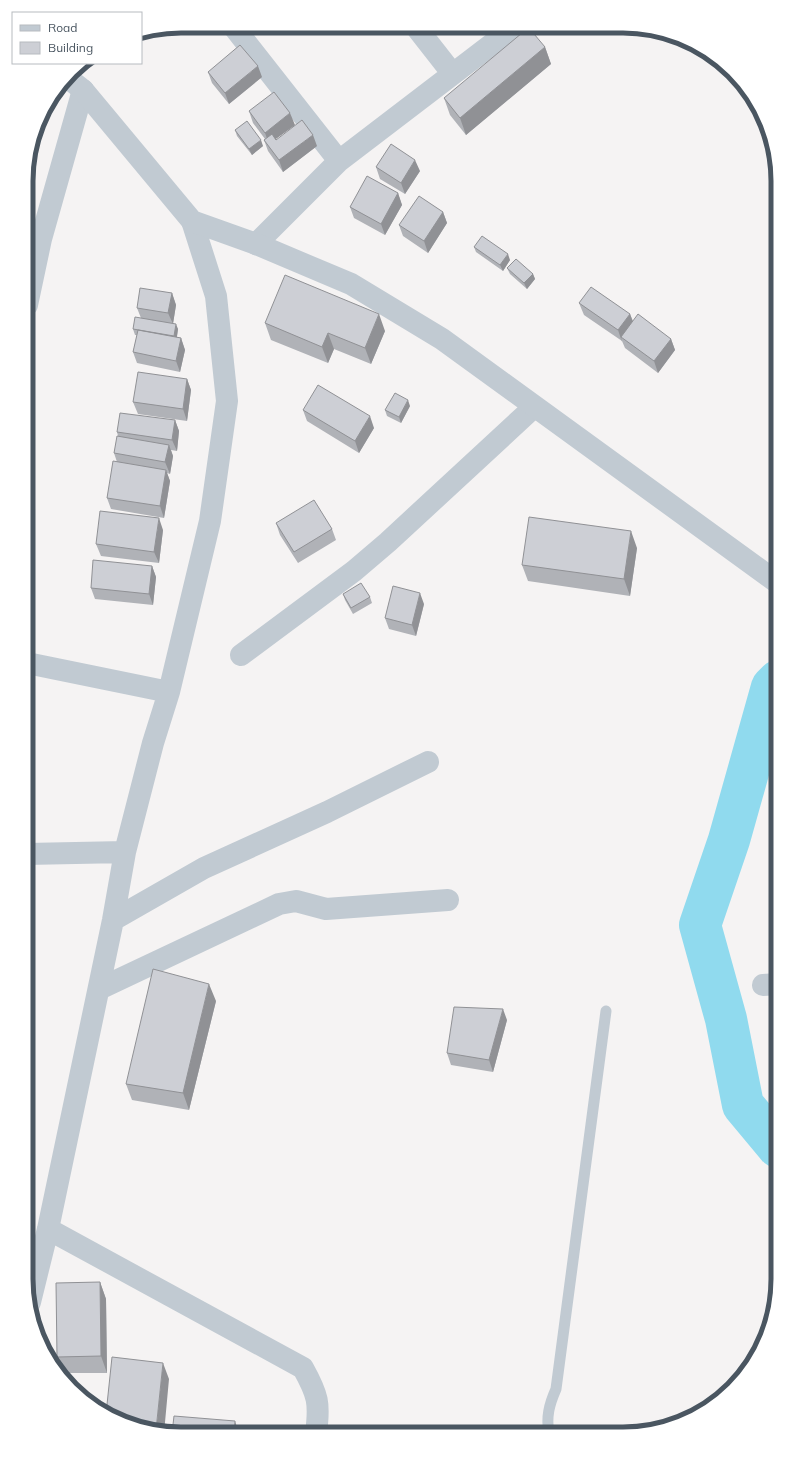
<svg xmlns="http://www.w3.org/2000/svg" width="804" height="1460" font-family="Mulish,sans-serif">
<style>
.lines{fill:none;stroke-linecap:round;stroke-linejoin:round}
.river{stroke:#90daee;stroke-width:42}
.service{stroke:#c1cad2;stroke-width:11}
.minor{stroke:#c1cad2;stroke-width:22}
.tertiary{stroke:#c1cad2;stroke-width:22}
.wall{fill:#b0b2b7}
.shaded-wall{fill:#909195}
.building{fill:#cdcfd5;stroke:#909195}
.rim{fill:none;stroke:#4a5661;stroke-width:5}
</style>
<rect width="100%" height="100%" fill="#f5f3f3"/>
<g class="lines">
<!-- river -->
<path class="river" d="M 778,1147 L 743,1105 L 726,1019 L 700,925 L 729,840 L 772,687 L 778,681"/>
<!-- service -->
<path class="service" d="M 549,1434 C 546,1417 549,1405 556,1389 L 606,1011"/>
<!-- minor -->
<path class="minor" d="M 233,26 L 339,161
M 416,27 L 452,73
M 256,244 L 339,161 L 513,28
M 27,305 L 41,239 L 83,90
M 241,655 L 354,571 L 388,542 L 534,407
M 27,663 L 169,692
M 26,854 L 125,852
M 113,920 L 204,868 L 327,812 L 428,762
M 763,985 L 778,984
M 99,989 L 279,904 L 296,901 L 326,909 L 448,900
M 48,1229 L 303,1368 C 318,1395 320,1403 316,1433
M 30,1302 L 48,1229 L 113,920 L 125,852 L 153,743 L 169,692 L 210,521 L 227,401 L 216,296 L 192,221"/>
<!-- tertiary -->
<path class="tertiary" d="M 68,78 L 83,90 L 192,221 L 256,244 L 351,284 L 442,339 L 778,583"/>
</g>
<!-- wall -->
<path class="wall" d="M 545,47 L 551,64 L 466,135 L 450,115 L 444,98 Z
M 208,72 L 262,77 L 229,104 L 212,83 Z
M 249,111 L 295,125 L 275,139 L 317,146 L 283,172 L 268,151 L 264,140 L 265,139 L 253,123 Z
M 235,130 L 263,146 L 252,155 L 237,136 Z
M 376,167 L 420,171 L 405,194 L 380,179 Z
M 398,193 L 402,205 L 385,235 L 354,218 L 350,207 Z
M 443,212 L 447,223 L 428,253 L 403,236 L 399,225 Z
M 474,247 L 510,260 L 503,271 L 476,252 Z
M 507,268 L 533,274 L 535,279 L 527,289 L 510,274 Z
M 172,293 L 176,305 L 173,323 L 178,329 L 177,337 L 181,338 L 185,350 L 180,372 L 137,363 L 133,352 L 137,335 L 135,335 L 133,329 L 141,318 L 137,308 Z
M 579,303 L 630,314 L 633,321 L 671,339 L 675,350 L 658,373 L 625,348 L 622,341 L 584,315 Z
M 265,323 L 385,331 L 371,364 L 334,349 L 328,363 L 271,340 Z
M 187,379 L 191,390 L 187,421 L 138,414 L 133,402 Z
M 410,406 L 401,423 L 387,416 L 385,410 Z
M 303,410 L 374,428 L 359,453 L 307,421 Z
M 175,420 L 179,431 L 177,451 L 171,450 L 173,456 L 170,474 L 167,473 L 170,481 L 164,518 L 111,509 L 107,498 L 117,462 L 114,453 L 118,436 L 117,432 Z
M 276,523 L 332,529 L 336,540 L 298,563 L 280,535 Z
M 163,530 L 159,563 L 101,556 L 96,544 Z
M 637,548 L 630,596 L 528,581 L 522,565 Z
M 152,566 L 156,577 L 153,605 L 95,599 L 91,588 Z
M 343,594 L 370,597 L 372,603 L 353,614 L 345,600 Z
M 424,604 L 416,636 L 389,629 L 385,618 Z
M 216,1001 L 189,1110 L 132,1100 L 126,1084 Z
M 507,1020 L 493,1072 L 451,1065 L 447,1053 Z
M 100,1282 L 106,1299 L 107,1373 L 63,1373 L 57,1357 Z"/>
<!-- shaded-wall -->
<path class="shaded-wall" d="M 545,47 L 551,64 L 466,135 L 460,118 Z
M 258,66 L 262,77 L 229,104 L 225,93 Z
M 290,113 L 295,125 L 269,144 L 265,133 Z
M 313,135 L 317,146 L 283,172 L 279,160 Z
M 261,140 L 263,146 L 252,155 L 249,149 Z
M 415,160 L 420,171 L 405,194 L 401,183 Z
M 398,193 L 402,205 L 385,235 L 381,224 Z
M 443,212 L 447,223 L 428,253 L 424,241 Z
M 508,254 L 510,260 L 503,271 L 500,265 Z
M 533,274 L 535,279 L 527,289 L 524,283 Z
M 172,293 L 176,305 L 173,324 L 168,313 Z
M 379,314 L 385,331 L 371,364 L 365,348 Z
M 630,314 L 634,325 L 621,337 L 622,342 L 618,330 Z
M 176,324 L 178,329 L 176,342 L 174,336 Z
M 328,333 L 334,349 L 328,363 L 322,347 Z
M 181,338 L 185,350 L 180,372 L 176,361 Z
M 671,339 L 675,350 L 658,373 L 654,361 Z
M 187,379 L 191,390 L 187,421 L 183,409 Z
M 408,400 L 410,406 L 401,423 L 399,417 Z
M 370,416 L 374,428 L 359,453 L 355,441 Z
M 175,420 L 179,431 L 177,451 L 172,440 Z
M 169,445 L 173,456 L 170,474 L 165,462 Z
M 166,470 L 170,481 L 164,518 L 160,506 Z
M 159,518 L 163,530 L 159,563 L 154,552 Z
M 631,531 L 637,548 L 630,596 L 624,579 Z
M 152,566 L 156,577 L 153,605 L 149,594 Z
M 420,593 L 424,604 L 416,636 L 412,625 Z
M 209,984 L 216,1001 L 189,1110 L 183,1093 Z
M 503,1009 L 507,1020 L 493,1072 L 489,1060 Z
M 100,1282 L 106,1299 L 107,1373 L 101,1356 Z
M 163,1363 L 169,1379 L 164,1433 L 160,1433 L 157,1432 L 156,1430 Z
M 235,1421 L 239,1433 L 234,1433 Z"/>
<!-- building -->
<path class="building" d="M 528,28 L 529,28 L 545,47 L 460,118 L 444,98 Z
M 240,45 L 258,66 L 225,93 L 208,72 Z
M 274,92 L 290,113 L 265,133 L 249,111 Z
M 302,120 L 313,135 L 279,160 L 264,140 L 272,134 L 276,140 Z
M 247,121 L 261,140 L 249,149 L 235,130 Z
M 391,144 L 415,160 L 401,183 L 376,167 Z
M 367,176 L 398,193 L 381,224 L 350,207 Z
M 419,196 L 443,212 L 424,241 L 399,225 Z
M 482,236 L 508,254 L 500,265 L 474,247 Z
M 516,259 L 533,274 L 524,283 L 507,268 Z
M 285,275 L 379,314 L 365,348 L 328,333 L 322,347 L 265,323 Z
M 591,287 L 630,314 L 618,330 L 579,303 Z
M 140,288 L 172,293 L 168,313 L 137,308 Z
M 638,314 L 671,339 L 654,361 L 621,337 Z
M 135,317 L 176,324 L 174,336 L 133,329 Z
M 138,330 L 181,338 L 176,361 L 133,352 Z
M 138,372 L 187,379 L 183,409 L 133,402 Z
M 318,385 L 370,416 L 355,441 L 303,410 Z
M 395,393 L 408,400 L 399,417 L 385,410 Z
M 120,413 L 175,420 L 172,440 L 117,432 Z
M 117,436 L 169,445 L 165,462 L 114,453 Z
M 113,461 L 166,470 L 160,506 L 107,498 Z
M 314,500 L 332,529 L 294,552 L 276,523 Z
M 100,511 L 159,518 L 154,552 L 96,544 Z
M 529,517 L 631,531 L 624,579 L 522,565 Z
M 93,560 L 152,566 L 149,594 L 91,588 Z
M 361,583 L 370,597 L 351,608 L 343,594 Z
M 393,586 L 420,593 L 412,625 L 385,618 Z
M 153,969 L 209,984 L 183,1093 L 126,1084 Z
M 454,1007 L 503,1009 L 489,1060 L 447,1053 Z
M 100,1282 L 101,1356 L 57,1357 L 56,1283 Z
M 112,1357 L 163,1363 L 156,1430 L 149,1429 L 112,1418 L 106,1414 Z
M 174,1416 L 235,1421 L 234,1433 L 172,1433 Z"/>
<!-- crop -->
<path d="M0 0H804V1460H0ZM181 33H623A148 148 0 0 1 771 181V1279A148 148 0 0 1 623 1427H181A148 148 0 0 1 33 1279V181A148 148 0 0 1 181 33Z" fill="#fff" fill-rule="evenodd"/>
<path class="rim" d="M181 33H623A148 148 0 0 1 771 181V1279A148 148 0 0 1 623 1427H181A148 148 0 0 1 33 1279V181A148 148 0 0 1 181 33Z"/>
<!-- legend -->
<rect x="12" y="12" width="130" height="52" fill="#ffffff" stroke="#b7bbc0"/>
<rect x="20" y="25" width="20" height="6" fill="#c1cad2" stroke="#b7bbc0"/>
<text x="48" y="32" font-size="12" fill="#4a5661">Road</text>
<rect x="20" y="42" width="20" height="12" fill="#cdcfd5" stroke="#b7bbc0"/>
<text x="48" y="52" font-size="12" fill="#4a5661">Building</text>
</svg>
